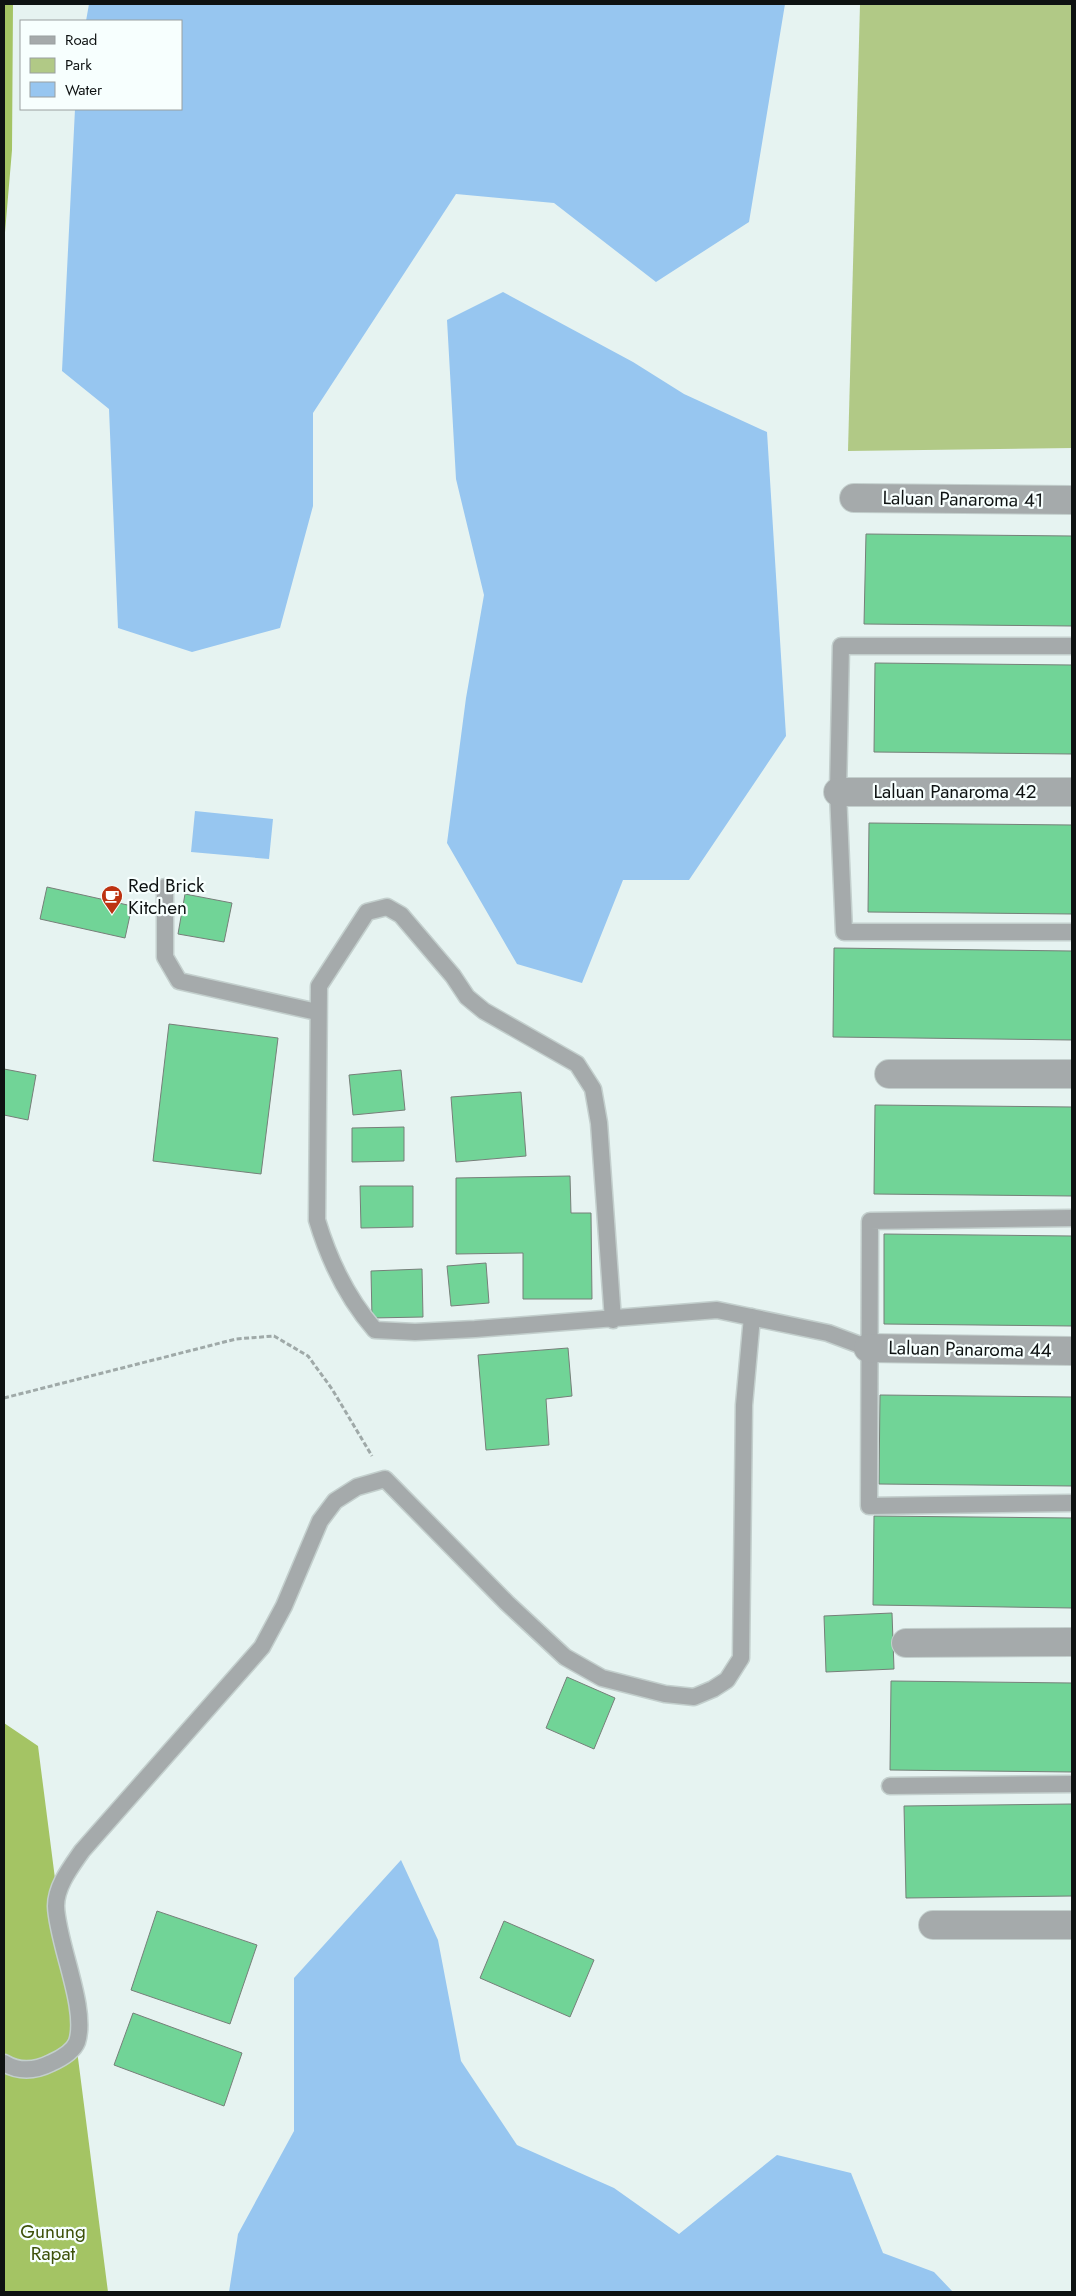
<svg xmlns="http://www.w3.org/2000/svg" width="1076" height="2296" font-family="Jost,sans-serif">
<style>
.green{fill:#b1c986}
.forest{fill:#a4c464}
.water{fill:#97c6f0}
.building{fill:#71d497;stroke:#767f79}
.lines{fill:none;stroke-linecap:round;stroke-linejoin:round}
.lane-casing{stroke:#c3cfcd;stroke-width:19}
.street-casing{stroke:#c3cfcd;stroke-width:30}
.path{stroke:#9fa9a8;stroke-width:3;stroke-dasharray:5 2.5;stroke-linecap:butt}
.lane{stroke:#a5aaab;stroke-width:16}
.street{stroke:#a5aaab;stroke-width:28}
.labels{text-anchor:middle;dominant-baseline:central;stroke-width:4.5;stroke-linejoin:round;paint-order:stroke}
.street-label{font-size:19px;fill:#0e1212;stroke:#f7fffe}
.poi-label{font-size:19px;fill:#0e1212;stroke:#f7fffe;text-anchor:start}
.park-label{font-size:19px;fill:#3d5109;stroke:#f7fffe}
</style>
<rect width="100%" height="100%" fill="#e6f3f1"/>
<!-- green -->
<path class="green" d="M 860,4 L 1072,4 L 1072,448 L 848,451 Z"/>
<!-- forest -->
<path class="forest" d="M 4,4 L 13,4 L 12,150 L 4,244 Z
M 4,1723 L 38,1746 L 108,2292 L 4,2292 Z"/>
<!-- water -->
<path class="water" d="M 89,4 L 785,4 L 749,222 L 656,282 L 554,203 L 456,194 L 313,413 L 313,506 L 280,628 L 192,652 L 118,628 L 109,409 L 62,371 L 75,109 L 181,109 L 181,21 L 86,21 Z
M 503,292 L 633,362 L 684,394 L 767,432 L 786,736 L 689,880 L 623,880 L 582,983 L 517,964 L 447,843 L 466,698 L 484,595 L 456,479 L 447,320 Z
M 195,811 L 273,819 L 269,859 L 191,852 Z
M 401,1860 L 438,1940 L 461,2061 L 517,2145 L 614,2188 L 679,2234 L 777,2155 L 851,2173 L 883,2253 L 934,2272 L 953,2292 L 229,2292 L 238,2234 L 294,2131 L 294,1978 Z"/>
<!-- building -->
<path class="building" d="M 866,534 L 1072,536 L 1072,626 L 864,624 Z
M 875,663 L 1072,665 L 1072,754 L 874,752 Z
M 869,823 L 1072,825 L 1072,914 L 868,912 Z
M 47,887 L 132,906 L 125,938 L 40,919 Z
M 185,894 L 232,903 L 224,942 L 178,934 Z
M 834,948 L 1072,951 L 1072,1040 L 833,1037 Z
M 169,1024 L 278,1038 L 261,1174 L 153,1161 Z
M 4,1069 L 36,1075 L 28,1120 L 4,1115 Z
M 401,1070 L 405,1110 L 353,1115 L 349,1075 Z
M 521,1092 L 526,1156 L 456,1162 L 451,1097 Z
M 875,1105 L 1072,1107 L 1072,1196 L 874,1194 Z
M 404,1127 L 404,1161 L 352,1162 L 352,1128 Z
M 570,1176 L 571,1213 L 591,1213 L 592,1299 L 523,1299 L 523,1253 L 456,1254 L 456,1178 Z
M 360,1186 L 413,1186 L 413,1227 L 361,1228 Z
M 884,1234 L 1072,1236 L 1072,1326 L 884,1324 Z
M 486,1263 L 489,1303 L 451,1306 L 447,1266 Z
M 422,1269 L 423,1317 L 372,1318 L 371,1271 Z
M 568,1348 L 572,1396 L 546,1399 L 549,1445 L 486,1450 L 478,1355 Z
M 880,1395 L 1072,1397 L 1072,1486 L 879,1484 Z
M 874,1516 L 1072,1518 L 1072,1608 L 873,1605 Z
M 892,1613 L 894,1669 L 826,1672 L 824,1616 Z
M 567,1677 L 615,1698 L 594,1749 L 546,1728 Z
M 891,1681 L 1072,1683 L 1072,1772 L 890,1770 Z
M 1072,1804 L 1072,1896 L 906,1898 L 904,1806 Z
M 157,1911 L 257,1945 L 230,2024 L 131,1990 Z
M 504,1921 L 594,1960 L 570,2017 L 480,1978 Z
M 133,2013 L 242,2053 L 224,2106 L 114,2065 Z"/>
<g class="lines">
<!-- lane casing -->
<g class="lane-casing">
<path id="lane" d="M 1072,646 L 841,646 L 838,792 L 844,932 L 1072,932
M 165,887 L 165,957 L 179,981 L 317,1012
M 1072,1218 L 870,1221 L 869,1506 L 1072,1503
M 613,1320 L 599,1123 L 593,1089 L 577,1064 L 484,1011 L 467,997 L 453,976 L 401,915 L 387,907 L 367,912 L 319,986 L 317,1220 C 329,1260 347,1298 375,1330 L 415,1332 L 475,1329 L 717,1310 L 828,1333 L 868,1348
M 890,1786 L 1072,1784
M 4,2063 C 19,2072 35,2071 51,2063 C 60,2059 73,2052 77,2042 C 88,2008 57,1943 56,1906 C 56,1886 71,1867 82,1851 L 262,1647 L 284,1606 L 320,1521 L 335,1501 L 357,1487 L 385,1479 L 507,1603 L 565,1657 L 602,1678 L 665,1694 L 694,1697 L 713,1689 L 727,1680 L 741,1658 L 744,1405 L 752,1317"/>
</g>
<!-- street casing -->
<g class="street-casing">
<path id="street" d="M 854,498 L 1072,500
M 838,792 L 1072,792
M 889,1074 L 1072,1074
M 868,1348 L 1072,1351
M 906,1643 L 1072,1642
M 933,1925 L 1072,1925"/>
</g>
<!-- path -->
<path class="path" d="M 4,1398 L 236,1339 L 274,1336 L 308,1356 L 332,1389 L 372,1456"/>
<!-- lane -->
<use href="#lane" class="lane"/>
<!-- street -->
<use href="#street" class="street"/>
</g>
<!-- icons -->
<defs>
<g id="cafe-pin" transform="scale(1.125)"><path d="M0 17L-7.5 6A9.5 9.5 0 1 1 7.5 6Z" fill="#bd3211" stroke="#f7fffe"/><path d="M-5.5-4.5H6V0H3Q3 3.5 0 3.5H-2.5Q-5.5 3.5-5.5 0ZM3-3.2v2h1.7v-2ZM-6 4.5H4V6H-6Z" fill="#fff"/></g>
</defs>
<g fill-rule="evenodd">
<use href="#cafe-pin" x="112" y="896"/>
</g>
<g class="labels">
<!-- street labels -->
<g class="street-label">
<text transform="translate(963 499) rotate(1)">Laluan Panaroma 41</text>
<text x="955" y="791">Laluan Panaroma 42</text>
<text transform="translate(970 1349) rotate(1)">Laluan Panaroma 44</text>
</g>
<!-- poi labels -->
<g class="poi-label">
<text x="128" y="885">Red Brick<tspan x="128" dy="22">Kitchen</tspan></text>
</g>
<!-- park labels -->
<g class="park-label">
<text x="53" y="2231">Gunung<tspan x="53" dy="22">Rapat</tspan></text>
</g>
</g>
<!-- border -->
<rect width="1076" height="2296" fill="none" stroke="#0e1212" stroke-width="10"/>
<!-- legend -->
<rect x="20" y="20" width="162" height="90" fill="#f7fffe" stroke="#9aa0a0"/>
<rect x="30" y="36" width="25" height="8" fill="#a5aaab" stroke="#9aa0a0"/>
<text x="65" y="45" font-size="15" fill="#0e1212">Road</text>
<rect x="30" y="58" width="25" height="15" fill="#b1c986" stroke="#9aa0a0"/>
<text x="65" y="70" font-size="15" fill="#0e1212">Park</text>
<rect x="30" y="82" width="25" height="15" fill="#97c6f0" stroke="#9aa0a0"/>
<text x="65" y="95" font-size="15" fill="#0e1212">Water</text>
</svg>
